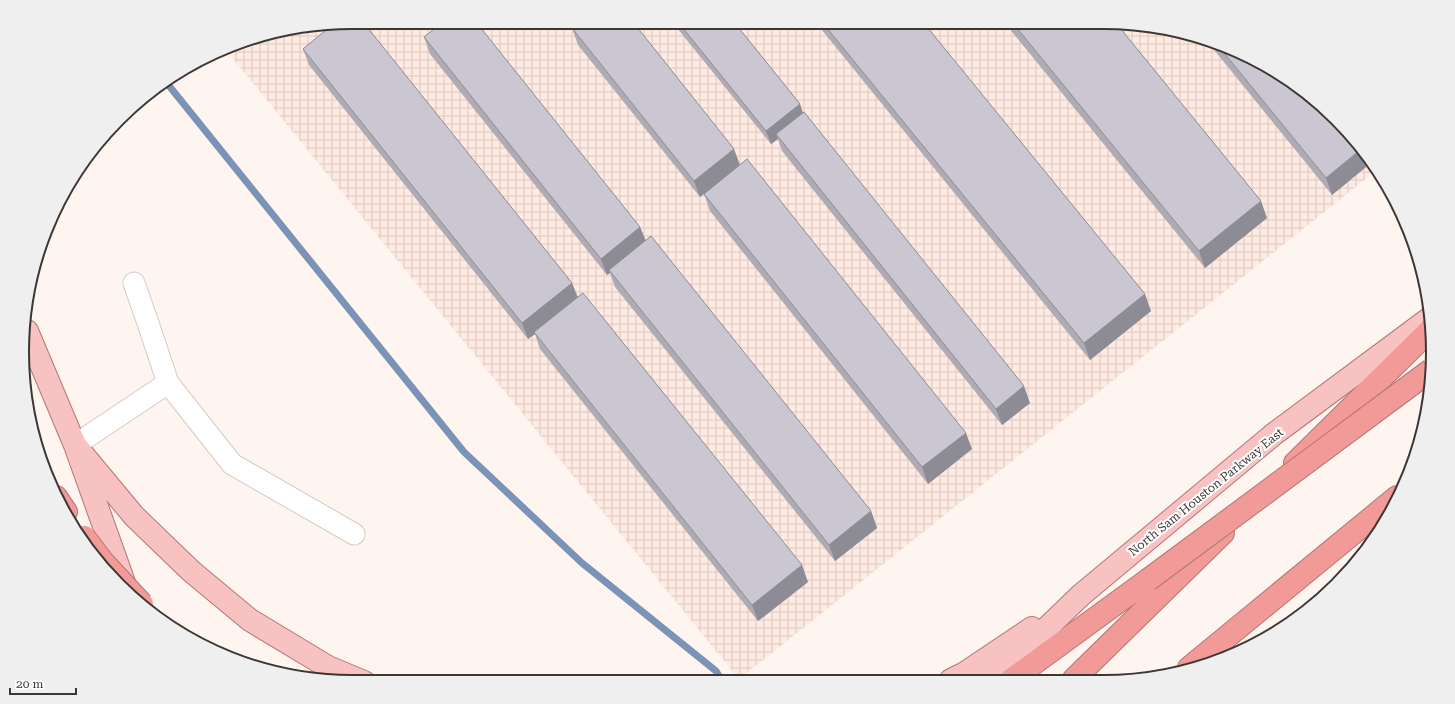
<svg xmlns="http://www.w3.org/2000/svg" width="1455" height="704" font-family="'Roboto Serif',serif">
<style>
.industrial{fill:url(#industrial-grid)}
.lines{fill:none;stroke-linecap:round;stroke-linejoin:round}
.stream{stroke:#7a93b7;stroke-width:7}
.minor-casing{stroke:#d6cac5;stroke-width:23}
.major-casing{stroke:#b27775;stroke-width:24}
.highway-casing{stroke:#b27775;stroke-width:24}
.minor{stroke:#fff;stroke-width:21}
.major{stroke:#f7c2c1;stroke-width:22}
.highway{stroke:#f29a97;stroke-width:22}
.highway-bridge-casing{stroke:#b27775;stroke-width:24;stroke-linecap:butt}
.highway-bridge{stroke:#f29a97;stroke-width:22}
.wall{fill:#aeabb5}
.shaded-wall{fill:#8d8b93}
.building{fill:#cac7d2;stroke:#8d8b93}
.labels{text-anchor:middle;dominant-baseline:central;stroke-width:4;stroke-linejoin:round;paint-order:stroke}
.street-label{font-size:12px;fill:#3c3735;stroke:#fff}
.rim{fill:none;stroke:#3c3735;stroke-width:2}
</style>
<defs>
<pattern id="industrial-grid" width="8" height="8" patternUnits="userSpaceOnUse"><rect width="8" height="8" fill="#feeae1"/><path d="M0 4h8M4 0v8" fill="none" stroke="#dbc9c2"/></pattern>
</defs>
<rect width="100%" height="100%" fill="#fef4f0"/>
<!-- industrial -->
<path class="industrial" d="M 352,22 L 1103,22 L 1168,28 L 1229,47 L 1287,78 L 1337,119 L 1378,169 L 739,679 L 226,50 L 246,40 Z"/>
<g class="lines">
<!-- stream -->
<path class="stream" d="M 166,82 L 464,452 L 582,563 L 716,671 L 722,681"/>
<!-- minor casing -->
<g class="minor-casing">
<path id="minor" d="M 134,283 L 148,323 L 168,383
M 75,445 L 168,383 L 232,464 L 354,534"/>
</g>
<!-- major casing -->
<g class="major-casing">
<path id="major" d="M 27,331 L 75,445 L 126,588
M 75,445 L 134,516 L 191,571 L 250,620 L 328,667 L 364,682
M 951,680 L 965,673 L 1032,628
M 993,680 L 1081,595 L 1274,434 L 1430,318"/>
</g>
<!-- highway casing -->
<g class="highway-casing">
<path id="highway" d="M 1295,463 L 1431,329
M 56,497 L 66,512
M 1189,668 L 1397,497
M 1074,679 L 1223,533
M 1011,680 L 1148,580"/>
</g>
<!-- minor -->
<use href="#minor" class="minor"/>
<!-- major -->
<use href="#major" class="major"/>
<!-- highway -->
<use href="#highway" class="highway"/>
<!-- highway-bridge casing -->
<g class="highway-bridge-casing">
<path id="highway-bridge" d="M 84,537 L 103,562 L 142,604
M 1148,580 L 1431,370"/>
</g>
<!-- highway-bridge -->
<use href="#highway-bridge" class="highway-bridge"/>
</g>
<!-- wall -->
<path class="wall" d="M 675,22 L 734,22 L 800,104 L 803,113 L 1030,403 L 1002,425 L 782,151 L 778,139 L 771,144 L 677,28 Z
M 816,22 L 923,22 L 1151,311 L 1090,360 L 817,24 Z
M 1004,22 L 1103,22 L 1267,218 L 1205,268 Z
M 572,28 L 740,165 L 972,449 L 928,484 L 710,211 L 704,194 L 700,197 L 578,45 Z
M 424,37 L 640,227 L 646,241 L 871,511 L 877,528 L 835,561 L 615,287 L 610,273 L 607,275 L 430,54 Z
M 1206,40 L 1230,47 L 1366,167 L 1332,195 Z
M 303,49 L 572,283 L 578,297 L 808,582 L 758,621 L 540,349 L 535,334 L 528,339 L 309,65 Z"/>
<!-- shaded-wall -->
<path class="shaded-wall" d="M 800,104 L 804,117 L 776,134 L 778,139 L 771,144 L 766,131 Z
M 734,149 L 740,165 L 700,197 L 694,181 Z
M 1360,150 L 1366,167 L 1332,195 L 1326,178 Z
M 1261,201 L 1267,218 L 1205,268 L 1199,251 Z
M 640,227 L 647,244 L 609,270 L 610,273 L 607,275 L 601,259 Z
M 572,283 L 578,299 L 534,332 L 535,334 L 528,339 L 522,323 Z
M 1145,294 L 1151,311 L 1090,360 L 1084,343 Z
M 1024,386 L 1030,403 L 1002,425 L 996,409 Z
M 966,433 L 972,449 L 928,484 L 922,467 Z
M 871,511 L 877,528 L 835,561 L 829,545 Z
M 802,565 L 808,582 L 758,621 L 752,605 Z"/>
<!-- building -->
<path class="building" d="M 352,22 L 363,22 L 572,283 L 522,323 L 303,49 L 332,25 Z
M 443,22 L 476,22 L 640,227 L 601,259 L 424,37 Z
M 580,22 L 633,22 L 734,149 L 694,181 L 572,28 Z
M 678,22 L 734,22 L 800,104 L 766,131 Z
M 822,22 L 923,22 L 1145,294 L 1084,343 Z
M 1012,22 L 1103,22 L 1116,23 L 1261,201 L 1199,251 Z
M 1216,43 L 1230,47 L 1287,78 L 1329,113 L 1360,150 L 1326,178 Z
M 804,112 L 1024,386 L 996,409 L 776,134 Z
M 747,159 L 966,433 L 922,467 L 704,194 Z
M 651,236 L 871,511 L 829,545 L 609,270 Z
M 583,293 L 802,565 L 752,605 L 534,332 Z"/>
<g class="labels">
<!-- street labels -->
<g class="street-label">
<text transform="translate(1206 492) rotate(-39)">North Sam Houston Parkway East</text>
</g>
</g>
<!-- crop -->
<path d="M0 0H1455V704H0ZM352 29H1103A323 323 0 0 1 1426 352V352A323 323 0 0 1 1103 675H352A323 323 0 0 1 29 352V352A323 323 0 0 1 352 29Z" fill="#efefef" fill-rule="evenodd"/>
<path class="rim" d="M352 29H1103A323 323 0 0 1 1426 352V352A323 323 0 0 1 1103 675H352A323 323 0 0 1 29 352V352A323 323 0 0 1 352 29Z"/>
<!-- scale -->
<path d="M10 688v6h66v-6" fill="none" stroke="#3c3735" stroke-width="2"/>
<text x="16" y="688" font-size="12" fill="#3c3735" stroke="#ffffff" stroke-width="3" paint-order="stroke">20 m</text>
</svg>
